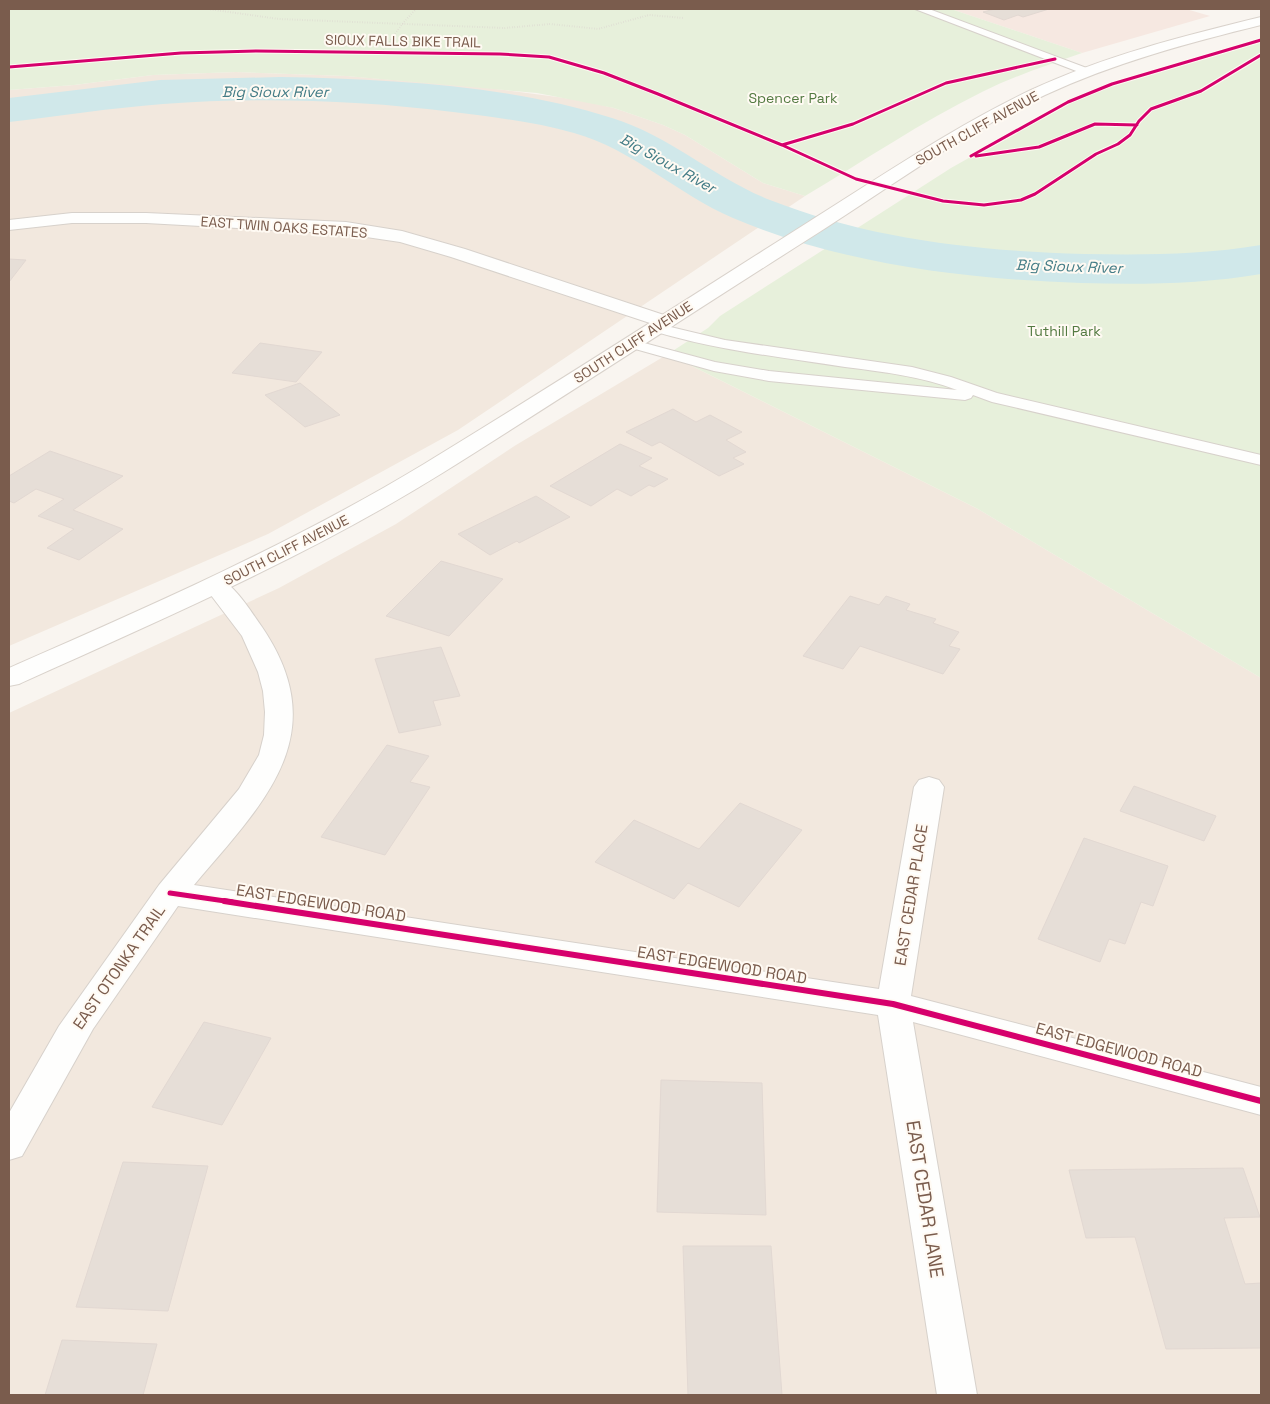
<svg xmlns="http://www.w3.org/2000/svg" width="1270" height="1404" font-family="'Space Grotesk',sans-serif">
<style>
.residential{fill:#f2e8de}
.commercial{fill:#f6e8e1}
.green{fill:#e7f0db}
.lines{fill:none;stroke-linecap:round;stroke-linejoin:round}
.river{fill:#d0e8ea;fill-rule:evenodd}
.building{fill:#e6ded7;stroke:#e2d8d2}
.service-casing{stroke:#d7d1cb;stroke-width:2}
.minor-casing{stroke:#d7d1cb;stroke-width:2}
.secondary-casing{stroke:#d9d2cb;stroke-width:2}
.path{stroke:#dcd5d0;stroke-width:2;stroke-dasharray:0.5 2;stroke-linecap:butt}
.service{fill:#fefefd;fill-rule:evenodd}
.minor{fill:#fefefd;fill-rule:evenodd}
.secondary{fill:#fefefd;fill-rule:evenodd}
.cycleway-far2-casing{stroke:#fffaf3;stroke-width:5}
.cycleway-far1-casing{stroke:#fffaf3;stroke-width:8}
.cycleway-casing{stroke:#fffaf3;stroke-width:9}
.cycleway-far2{stroke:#d6006c;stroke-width:3}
.cycleway-far1{stroke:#d6006c;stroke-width:5}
.cycleway{stroke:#d6006c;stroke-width:6}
.labels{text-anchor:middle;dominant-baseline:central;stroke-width:4;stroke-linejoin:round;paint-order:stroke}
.far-street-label{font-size:14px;fill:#7a5c4d;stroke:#fffaf3}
.far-park-label{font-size:14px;fill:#537a41;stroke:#fffaf3}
.far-water-label{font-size:15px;font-style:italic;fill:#437c86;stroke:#fffaf3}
.street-label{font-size:16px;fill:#7a5c4d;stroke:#fffaf3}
.near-street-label{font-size:19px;fill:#7a5c4d;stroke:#fffaf3}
</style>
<rect width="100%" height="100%" fill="#f9f5f0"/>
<!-- residential -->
<path class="residential" d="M 236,72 L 346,76 L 482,87 L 580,100 L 614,108 L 663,125 L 685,135 L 763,183 L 805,196 L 458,430 L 268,534 L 9,646 L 9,90 L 74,85 L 153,75 Z
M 668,354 L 978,509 L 1261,678 L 1261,1395 L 9,1395 L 9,713 L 279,588 L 396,524 L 516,445 Z"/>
<!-- commercial -->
<path class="commercial" d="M 951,9 L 1186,9 L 1210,16 L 1082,53 Z"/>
<!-- green -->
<path class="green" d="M 9,9 L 951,9 L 1082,53 C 1048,65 1014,76 982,92 C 921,122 864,161 805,196 L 763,183 L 685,135 L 663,125 L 614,108 L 537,93 L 346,76 L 236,72 L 153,75 L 74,85 L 9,90 Z
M 1261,40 L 1261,678 L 978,509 L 668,354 L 708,328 L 720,316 L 951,168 L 1068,102 L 1130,77 Z"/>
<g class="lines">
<!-- river -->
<path class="river" d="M 280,77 C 388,79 509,85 612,118 C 670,136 714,178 770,200 C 869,239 977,251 1084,254 C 1143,255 1202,255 1261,245 L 1261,274 C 1202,284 1141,285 1081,283 C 964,279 841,264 733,218 C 677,194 634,150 574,133 C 535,122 493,117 453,112 C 357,100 259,97 163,104 C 111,108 60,116 9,122 L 9,98 L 160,80 Z"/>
</g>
<!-- building -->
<path class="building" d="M 995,9 L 1049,9 L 1023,17 L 1018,15 L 1004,20 L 983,12 Z
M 9,259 L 26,260 L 9,282 Z
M 260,343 L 322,352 L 296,382 L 232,373 Z
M 300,383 L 340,415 L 305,427 L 265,395 Z
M 673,409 L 696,422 L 710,415 L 742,432 L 726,440 L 746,452 L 733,458 L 744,464 L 719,476 L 660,442 L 652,446 L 626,432 Z
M 620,444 L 652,458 L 639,466 L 668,479 L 654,487 L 649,485 L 631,496 L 617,489 L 591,506 L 550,486 Z
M 50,451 L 123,476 L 73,510 L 123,529 L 79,560 L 47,548 L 74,529 L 38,516 L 64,499 L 36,489 L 14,503 L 9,501 L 9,476 Z
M 536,496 L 570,517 L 519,543 L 517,541 L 490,555 L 458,534 Z
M 441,561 L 503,579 L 449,636 L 386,616 Z
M 850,596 L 879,605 L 886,596 L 910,604 L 906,610 L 936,619 L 933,623 L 959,632 L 949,646 L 960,649 L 943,674 L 860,646 L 843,669 L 803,656 Z
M 441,647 L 460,696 L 433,701 L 441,725 L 399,733 L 375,659 Z
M 387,745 L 429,756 L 410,782 L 430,787 L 385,855 L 321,837 Z
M 1134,786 L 1216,816 L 1204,841 L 1120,811 Z
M 740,803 L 802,830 L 739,907 L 688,883 L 674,899 L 595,862 L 634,820 L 699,849 Z
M 1084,838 L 1168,866 L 1153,906 L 1141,902 L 1125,944 L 1109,939 L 1100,962 L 1038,939 Z
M 204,1022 L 271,1038 L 222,1125 L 152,1107 Z
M 661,1080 L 762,1083 L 766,1215 L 657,1212 Z
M 123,1162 L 208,1166 L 168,1311 L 76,1307 Z
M 1243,1168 L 1260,1217 L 1224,1218 L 1245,1284 L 1261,1283 L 1261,1348 L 1166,1349 L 1135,1237 L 1086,1238 L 1069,1170 Z
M 683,1246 L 771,1246 L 782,1395 L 688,1395 Z
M 62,1340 L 157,1344 L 143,1395 L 45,1395 Z"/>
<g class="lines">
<!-- service casing -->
<g class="service-casing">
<path id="service" d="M 915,9 L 929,9 L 1092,70 L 1094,72 L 1088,75 L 1084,74 Z
M 658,324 L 725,340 L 912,367 L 951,377 L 997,393 L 1261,455 L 1261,465 L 992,402 L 973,395 L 971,398 L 965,400 L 769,381 L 714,371 L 628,347 L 626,344 L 628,341 L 633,340 L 715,362 L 769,371 L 957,390 C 921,376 883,372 845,367 C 780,357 716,350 653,331 L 651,328 L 653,325 Z"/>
</g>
<!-- minor casing -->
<g class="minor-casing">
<path id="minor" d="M 72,213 L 146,213 L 346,222 L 402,231 L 465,249 L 673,318 L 676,322 L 673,326 L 666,328 L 659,326 L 451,257 L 400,242 L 346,234 L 146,223 L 72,223 L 9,230 L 9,220 Z
M 217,578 C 234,583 252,613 262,627 C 336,736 262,804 194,885 L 879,989 L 914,787 L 919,780 L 929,777 L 939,780 L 944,787 L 911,996 L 1261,1087 L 1261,1115 L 913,1022 L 977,1395 L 937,1395 L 878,1015 L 178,906 L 93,1029 L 22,1156 L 9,1160 L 9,1113 L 59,1026 L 159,885 L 239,789 L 259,755 L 264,735 L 265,712 L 263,691 L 258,672 L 242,636 L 204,586 L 208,581 Z"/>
</g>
<!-- secondary casing -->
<g class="secondary-casing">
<path id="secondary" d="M 1261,17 L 1261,25 C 1188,43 1114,63 1045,95 C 966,132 894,184 821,231 C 695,311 570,393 444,472 C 309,556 163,619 19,684 L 9,686 L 9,668 C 150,606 292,544 424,464 C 554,385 682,302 810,221 C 882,176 953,127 1031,90 C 1104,56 1183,36 1261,17 Z"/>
</g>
<!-- path -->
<path class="path" d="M 208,9 L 279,19 L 505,28 L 550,24 L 598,29 L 649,15 L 684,18
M 382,52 L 403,23 L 416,9"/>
<!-- service -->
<use href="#service" class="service"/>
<!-- minor -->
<use href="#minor" class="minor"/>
<!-- secondary -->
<use href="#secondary" class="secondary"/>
<!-- cycleway-far2 casing -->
<g class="cycleway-far2-casing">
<path id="cycleway-far2" d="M 9,67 L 181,53 L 256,51 L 500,54 L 549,57 L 604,73 L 658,94 L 782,145 L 856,179 L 943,201 L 984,205 L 1021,200 L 1035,194 L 1096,154 L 1118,144 L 1130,135 L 1139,121 L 1151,109 L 1201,91 L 1261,55
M 782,145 L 853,124 L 946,83 L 1055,59
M 971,156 L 1068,102 L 1112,84 L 1261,40
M 976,156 L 1039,147 L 1095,124 L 1137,125"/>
</g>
<!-- cycleway-far1 casing -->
<g class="cycleway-far1-casing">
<path id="cycleway-far1" d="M 170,893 L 232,902"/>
</g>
<!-- cycleway casing -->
<g class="cycleway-casing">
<path id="cycleway" d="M 224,901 L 893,1004 L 1261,1101"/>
</g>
<!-- cycleway-far2 -->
<use href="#cycleway-far2" class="cycleway-far2"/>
<!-- cycleway-far1 -->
<use href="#cycleway-far1" class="cycleway-far1"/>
<!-- cycleway -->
<use href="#cycleway" class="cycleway"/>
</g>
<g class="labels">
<!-- far-street labels -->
<g class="far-street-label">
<text transform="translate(403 41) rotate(1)">SIOUX FALLS BIKE TRAIL</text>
<text transform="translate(977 128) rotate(-29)">SOUTH CLIFF AVENUE</text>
<text transform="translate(284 227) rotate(4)">EAST TWIN OAKS ESTATES</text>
<text transform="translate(633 342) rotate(-33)">SOUTH CLIFF AVENUE</text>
<text transform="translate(286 550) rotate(-27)">SOUTH CLIFF AVENUE</text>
</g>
<!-- far-park labels -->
<g class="far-park-label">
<text x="793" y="98">Spencer Park</text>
<text x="1064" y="331">Tuthill Park</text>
</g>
<!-- far-water labels -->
<g class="far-water-label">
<text x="275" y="91">Big Sioux River</text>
<text transform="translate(668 163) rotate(29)">Big Sioux River</text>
<text transform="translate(1069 266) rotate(2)">Big Sioux River</text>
</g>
<!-- street labels -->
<g class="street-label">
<text transform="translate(911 895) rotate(-81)">EAST CEDAR PLACE</text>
<text transform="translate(321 903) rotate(9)">EAST EDGEWOOD ROAD</text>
<text transform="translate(722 965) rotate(9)">EAST EDGEWOOD ROAD</text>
<text transform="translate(119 967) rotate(-55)">EAST OTONKA TRAIL</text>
<text transform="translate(1119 1050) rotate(15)">EAST EDGEWOOD ROAD</text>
</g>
<!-- near-street labels -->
<g class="near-street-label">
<text transform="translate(925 1199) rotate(81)">EAST CEDAR LANE</text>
</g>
</g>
<!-- border -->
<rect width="1270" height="1404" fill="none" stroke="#7a5c4d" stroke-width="20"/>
</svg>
